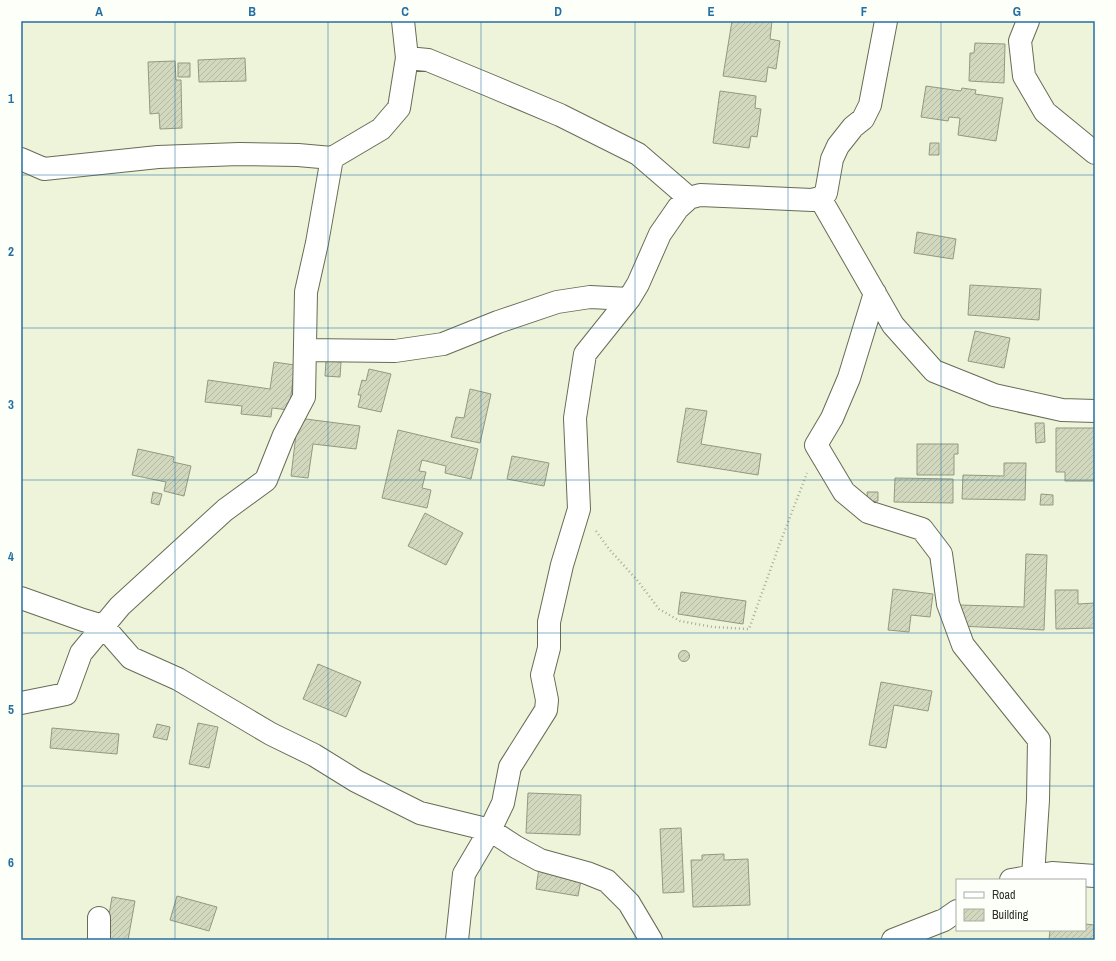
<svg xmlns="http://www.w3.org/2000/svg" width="1116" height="961" font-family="'Archivo Narrow',sans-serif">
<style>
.building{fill:url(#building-hatch);stroke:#939980}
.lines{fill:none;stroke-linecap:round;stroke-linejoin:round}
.street-casing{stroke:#676c55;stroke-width:24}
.path{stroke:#a7ab97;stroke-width:2.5;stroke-dasharray:1 3;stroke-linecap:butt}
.street{stroke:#fff;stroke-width:22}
.grid{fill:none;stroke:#256fa2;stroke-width:1;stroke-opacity:0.55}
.neatline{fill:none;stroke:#256fa2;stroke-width:1.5}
.grid-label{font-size:13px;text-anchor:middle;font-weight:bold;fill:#256fa2}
</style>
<defs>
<pattern id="building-hatch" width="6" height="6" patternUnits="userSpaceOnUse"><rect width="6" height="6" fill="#d2d8be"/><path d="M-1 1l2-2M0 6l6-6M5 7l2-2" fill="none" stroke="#b5baa3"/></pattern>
</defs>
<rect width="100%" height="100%" fill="#eef4da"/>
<!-- building -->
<path class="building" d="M 732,21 L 772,21 L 770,39 L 780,41 L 776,69 L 768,67 L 766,82 L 723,76 Z
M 975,43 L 1005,44 L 1004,83 L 969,81 L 970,53 L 974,53 Z
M 245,58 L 246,81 L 199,82 L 198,60 Z
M 175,61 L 176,80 L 181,80 L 182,128 L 160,129 L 159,113 L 150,114 L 148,62 Z
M 178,63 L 190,63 L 190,77 L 178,77 Z
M 926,86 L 961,91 L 962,88 L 976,90 L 975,94 L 1003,98 L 996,141 L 958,135 L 960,118 L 949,117 L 948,121 L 921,117 Z
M 720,91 L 756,96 L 755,108 L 761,109 L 757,137 L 751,136 L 749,148 L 713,143 Z
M 930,143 L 939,143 L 939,155 L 929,155 Z
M 917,232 L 956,239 L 953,259 L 914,253 Z
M 970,285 L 1041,289 L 1039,320 L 968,315 Z
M 975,331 L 1010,338 L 1004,368 L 968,361 Z
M 326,361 L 341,362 L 340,377 L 325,376 Z
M 274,362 L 295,365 L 289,410 L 272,408 L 271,417 L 241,414 L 242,406 L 205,402 L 208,380 L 270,389 Z
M 369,369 L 391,374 L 381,412 L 358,407 L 361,395 L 358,395 L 362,380 L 366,381 Z
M 470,389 L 491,394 L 480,443 L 451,437 L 456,417 L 464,418 Z
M 686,408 L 707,411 L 701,444 L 761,454 L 758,475 L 677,462 Z
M 298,418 L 360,426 L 356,449 L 313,444 L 308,478 L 291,476 Z
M 1035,423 L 1044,423 L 1045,442 L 1036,443 Z
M 1056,428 L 1095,428 L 1095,481 L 1065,481 L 1065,472 L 1056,472 Z
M 398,430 L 478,449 L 471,479 L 445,473 L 446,466 L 422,460 L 419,471 L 426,472 L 422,488 L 431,490 L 427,508 L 382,498 Z
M 917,444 L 958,444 L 958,454 L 954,454 L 954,475 L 917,475 Z
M 138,449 L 174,457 L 173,462 L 191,466 L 184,496 L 164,491 L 166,482 L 132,475 Z
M 512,456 L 549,463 L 544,486 L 507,479 Z
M 1004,463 L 1026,463 L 1025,500 L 962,499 L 963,475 L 1004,476 Z
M 895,478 L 953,479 L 953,503 L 894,502 Z
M 153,492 L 162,494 L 159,505 L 151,503 Z
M 867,492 L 878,492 L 878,501 L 868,502 Z
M 1041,494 L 1053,495 L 1053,505 L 1040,505 Z
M 425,513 L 463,533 L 446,565 L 408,546 Z
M 1026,554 L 1047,555 L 1044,630 L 959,626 L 960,605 L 1024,607 Z
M 893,589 L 933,594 L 930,617 L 911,615 L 909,632 L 888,630 Z
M 1055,590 L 1078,590 L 1078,604 L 1095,603 L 1095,628 L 1056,629 Z
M 681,592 L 746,601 L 743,624 L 678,614 Z
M678.5 656a5.5 5.5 0 1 1 11 0a5.5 5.5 0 1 1-11 0Z
M 318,664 L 361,682 L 346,717 L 303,699 Z
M 881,682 L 932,691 L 928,711 L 894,705 L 886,748 L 869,745 Z
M 198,723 L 218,727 L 209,768 L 189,764 Z
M 157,724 L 170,727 L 167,740 L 153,737 Z
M 52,728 L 119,734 L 117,754 L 50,748 Z
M 528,793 L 581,795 L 580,835 L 526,833 Z
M 681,828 L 684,892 L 663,893 L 660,829 Z
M 724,854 L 724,860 L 748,859 L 750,905 L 693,907 L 691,860 L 702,860 L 702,855 Z
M 539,868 L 582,875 L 578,896 L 536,889 Z
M 177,896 L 217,907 L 209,931 L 170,920 Z
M 112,897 L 135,901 L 128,940 L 105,939 Z
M 1085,924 L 1094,925 L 1094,940 L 1049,940 L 1050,930 L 1085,930 Z"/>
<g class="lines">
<!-- street casing -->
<g class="street-casing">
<path id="street" d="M 1028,21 L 1020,41 L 1024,76 L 1045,112 L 1095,153
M 407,58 L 428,60 L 491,86 L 560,115 L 638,154 L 689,198
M 21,159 L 44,169 L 158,157 L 239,154 L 298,155 L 332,158 L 381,129 L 399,108 L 407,58 L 403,21
M 820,198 L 893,325 L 934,371 L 994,395 L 1062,410 L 1095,411
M 875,293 L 849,378 L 832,418 L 816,445 L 844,492 L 868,512 L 922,529 L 941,554 L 948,604 L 963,645 L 1039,740 L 1038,800 L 1033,876
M 305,350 L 395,351 L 443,344 L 498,322 L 557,302 L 590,297 L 629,299
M 21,598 L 83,620 L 103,626 L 131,658 L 178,679 L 271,734 L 314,755 L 356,781 L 420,813 L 490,830 L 464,874 L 457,940
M 21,703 L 66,694 L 81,653 L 120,606 L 225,510 L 266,480 L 284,435 L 304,397 L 306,292 L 317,243 L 332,158
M 1011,880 L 1052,873 L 1095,876
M 99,918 L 99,940
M 651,940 L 629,903 L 607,881 L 587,873 L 540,860 L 516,847 L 490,830 L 503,803 L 510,767 L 546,710 L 547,700 L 542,675 L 549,648 L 549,622 L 562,565 L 579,509 L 575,418 L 585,354 L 629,299 L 638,284 L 660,234 L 678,208 L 689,198 L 700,195 L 812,200 L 820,198 L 826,193 L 832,159 L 838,146 L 853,127 L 863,119 L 870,105 L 886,21
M 893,940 L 944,920 L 957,911"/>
</g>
<!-- path -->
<path class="path" d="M 596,531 L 609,549 L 637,580 L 659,609 L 680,621 L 713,627 L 749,629 L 780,543 L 807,473"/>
<!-- street -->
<use href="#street" class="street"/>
</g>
<!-- grid -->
<path class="grid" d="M 175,21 L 175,940M 328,21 L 328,940M 481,21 L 481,940M 635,21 L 635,940M 788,21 L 788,940M 941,21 L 941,940M 21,175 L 1095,175M 21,328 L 1095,328M 21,480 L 1095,480M 21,633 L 1095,633M 21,786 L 1095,786"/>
<!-- border -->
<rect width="1116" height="961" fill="none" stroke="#fdfff9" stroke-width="44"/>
<!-- legend -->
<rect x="956" y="879" width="130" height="52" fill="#fdfff9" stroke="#aaaca5"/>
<rect x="964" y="892" width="20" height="6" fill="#ffffff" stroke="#aaaca5"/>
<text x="992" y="899" font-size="12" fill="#2e3026">Road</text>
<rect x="964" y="909" width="20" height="12" fill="url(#building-hatch)" stroke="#aaaca5"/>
<text x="992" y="919" font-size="12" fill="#2e3026">Building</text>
<rect x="22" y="22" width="1072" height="917" class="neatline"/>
<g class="grid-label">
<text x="99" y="16">A</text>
<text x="252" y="16">B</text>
<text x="405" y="16">C</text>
<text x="558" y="16">D</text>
<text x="711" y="16">E</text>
<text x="864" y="16">F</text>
<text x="1017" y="16">G</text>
<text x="11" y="103">1</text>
<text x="11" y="256">2</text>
<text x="11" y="409">3</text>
<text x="11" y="561">4</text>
<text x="11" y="714">5</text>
<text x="11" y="867">6</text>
</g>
</svg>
